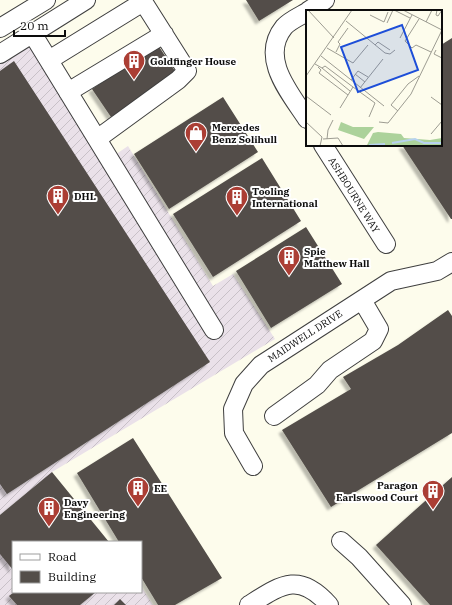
<svg xmlns="http://www.w3.org/2000/svg" width="452" height="605" font-family="'IBM Plex Serif',serif">
<style>
.industrial{fill:url(#industrial-furrows)}
.building{fill:#534e49;filter:url(#shadow)}
.lines{fill:none;stroke-linecap:round;stroke-linejoin:round}
.minor-casing{stroke:#3f3f3f;stroke-width:20}
.minor{stroke:#fff;stroke-width:18}
.labels{text-anchor:middle;dominant-baseline:central;stroke-width:4;stroke-linejoin:round;paint-order:stroke}
.poi-label{font-size:10px;font-weight:bold;fill:#0c0c0c;stroke:#fff;text-anchor:start}
.street-label{font-size:10px;fill:#0c0c0c;stroke:#fff}
.inset-river{fill:none;stroke:#b7d2ef;stroke-width:2}
.inset-road{fill:none;stroke:#9d9c92;stroke-width:1}
.view{fill:#1d4ed8;fill-opacity:0.15;stroke:#1d4ed8;stroke-width:2}
.inset-edge{fill:none;stroke:#0c0c0c;stroke-width:2}
</style>
<defs>
<pattern id="industrial-furrows" width="10" height="10" patternUnits="userSpaceOnUse"><rect width="10" height="10" fill="#eae1e9"/><path d="M-1 1l2-2M0 10L10 0M9 11l2-2" fill="none" stroke="#c8c0c7"/></pattern>
<filter id="shadow"><feDropShadow dx="-3.5" dy="3.5" stdDeviation="1" flood-color="#0004"/></filter>
</defs>
<rect width="100%" height="100%" fill="#fdfcec"/>
<!-- industrial -->
<path class="industrial" d="M 23,30 L 106,161 L 128,146 L 213,286 L 233,274 L 275,339 L 52,472 L 13,542 L 13,592 L 141,592 L 141,586 L 153,605 L 0,605 L 0,45 Z"/>
<!-- building -->
<path class="building" d="M 246,0 L 293,0 L 259,21 Z
M 452,38 L 452,219 L 451,219 L 402,145 L 441,145 L 441,45 Z
M 158,45 L 177,74 L 111,117 L 92,89 Z
M 14,61 L 210,362 L 7,494 L 0,484 L 0,71 Z
M 223,97 L 258,152 L 169,209 L 134,154 Z
M 262,158 L 301,221 L 213,277 L 173,214 Z
M 306,227 L 342,284 L 271,328 L 236,271 Z
M 448,310 L 452,316 L 452,433 L 331,507 L 282,430 L 351,389 L 343,377 L 398,345 Z
M 133,438 L 222,578 L 175,605 L 158,605 L 141,577 L 141,542 L 119,542 L 77,473 Z
M 52,472 L 109,542 L 13,542 L 13,570 L 0,554 L 0,515 Z
M 452,477 L 452,605 L 430,605 L 376,545 Z
M 14,592 L 96,592 L 80,605 L 17,605 L 9,596 Z
M 120,599 L 126,605 L 114,605 Z"/>
<g class="lines">
<!-- minor casing -->
<g class="minor-casing">
<path id="minor" d="M 308,11 L 325,0
M 307,12 C 300,16 289,21 284,27 C 259,58 290,93 307,119
M 0,28 L 46,0
M 32,33 L 214,330
M 0,54 L 86,0
M 49,60 L 143,2
M 68,92 L 164,34
M 97,139 L 178,80 L 187,71 L 142,0
M 323,145 L 386,244
M 274,416 L 317,385 L 330,370 L 373,341 L 379,329 L 362,300
M 253,466 L 234,433 L 233,409 L 244,384 L 261,365 L 391,281 L 437,271 L 452,262
M 341,541 L 359,557 L 402,605
M 249,605 C 281,585 299,571 329,605"/>
</g>
<!-- minor -->
<use href="#minor" class="minor"/>
</g>
<!-- icons -->
<defs>
<g id="building-pin" transform="scale(1.15)"><path d="M0 17L-7.5 6A9.5 9.5 0 1 1 7.5 6Z" fill="#ab3e34" stroke="#fff"/><path d="M-4-6H4V6H1V3H-1V6H-4ZM-2.5-4.3h1.7v1.8h-1.7ZM.8-4.3h1.7v1.8H.8ZM-2.5-1h1.7V.8h-1.7ZM.8-1h1.7V.8H.8Z" fill="#fff"/></g>
<g id="shop-pin" transform="scale(1.15)"><path d="M0 17L-7.5 6A9.5 9.5 0 1 1 7.5 6Z" fill="#ab3e34" stroke="#fff"/><path d="M-5-2.5h2.3a2.7 3.5 0 0 1 5.4 0H5L5.5 6h-11ZM-1.5-2.5h3a1.5 2.3 0 0 0-3 0Z" fill="#fff"/></g>
</defs>
<g fill-rule="evenodd">
<use href="#building-pin" x="134" y="61"/>
<use href="#shop-pin" x="196" y="133"/>
<use href="#building-pin" x="58" y="196"/>
<use href="#building-pin" x="237" y="197"/>
<use href="#building-pin" x="289" y="257"/>
<use href="#building-pin" x="138" y="488"/>
<use href="#building-pin" x="433" y="491"/>
<use href="#building-pin" x="49" y="508"/>
</g>
<g class="labels">
<!-- poi labels -->
<g class="poi-label">
<text x="150" y="61">Goldfinger House</text>
<text x="212" y="127">Mercedes<tspan x="212" dy="12">Benz Solihull</tspan></text>
<text x="252" y="191">Tooling<tspan x="252" dy="12">International</tspan></text>
<text x="74" y="196">DHL</text>
<text x="304" y="251">Spie<tspan x="304" dy="12">Matthew Hall</tspan></text>
<text x="418" y="485" text-anchor="end">Paragon<tspan x="418" dy="12">Earlswood Court</tspan></text>
<text x="154" y="488">EE</text>
<text x="64" y="502">Davy<tspan x="64" dy="12">Engineering</tspan></text>
</g>
<!-- street labels -->
<g class="street-label">
<text transform="translate(354 195) rotate(58)">ASHBOURNE WAY</text>
<text transform="translate(305 336) rotate(-33)">MAIDWELL DRIVE</text>
</g>
</g>
<!-- overview -->
<g transform="translate(306 10)">
<rect width="136" height="136" fill="#fdfcec"/>
<path d="M 35,112 L 47,117 L 68,117 L 58,129 L 32,120 ZM 72,122 L 95,124 L 98,128 L 124,130 L 136,128 L 136,136 L 61,135 L 67,123 Z" fill="#acd29b"/>
<path class="inset-river" d="M 86,133 L 109,129 L 118,133 L 136,133M 63,135 L 79,134"/>
<path class="inset-road" d="M 2,0 L 28,28M 88,0 L 104,8M 131,0 L 130,5 L 132,6 L 136,0M 64,5 L 78,12 L 82,2M 113,9 L 99,31 L 106,38 L 110,35 L 125,42M 40,11 L 79,43 L 84,44 L 89,40M 120,12 L 126,0M 81,13 L 87,0M 94,28 L 106,5M 69,35 L 72,32 L 84,40M 21,38 L 47,53 L 62,35M 130,40 L 128,44 L 136,48M 30,42 L 34,34 L 32,32 L 42,18M 15,46 L 78,96M 9,54 L 16,58 L 19,56 L 47,77 L 42,85 L 13,63 L 15,60 L 12,57M 16,58 L 44,81M 49,64 L 59,72M 0,66 L 46,0M 45,70 L 52,61 L 62,67M 47,77 L 69,93 L 63,107M 54,78 L 77,49M 0,86 L 25,105M 125,87 L 136,95M 34,98 L 42,85M 92,101 L 85,95 L 102,74 L 113,66M 0,112 L 16,127 L 14,136M 73,112 L 82,113 L 105,84 L 136,20 L 97,0M 125,124 L 136,111M 17,129 L 32,128 L 37,136M 21,129 L 22,120 L 27,110"/>
<path class="view" d="M 96,15 L 112,60 L 52,82 L 35,37 Z"/>
<rect width="136" height="136" class="inset-edge"/>
</g>
<!-- legend -->
<rect x="12" y="541" width="130" height="52" fill="#ffffff" stroke="#9e9e9e"/>
<rect x="20" y="554" width="20" height="6" fill="#ffffff" stroke="#9e9e9e"/>
<text x="48" y="561" font-size="12" fill="#0c0c0c">Road</text>
<rect x="20" y="571" width="20" height="12" fill="#534e49" stroke="#9e9e9e"/>
<text x="48" y="581" font-size="12" fill="#0c0c0c">Building</text>
<!-- scale -->
<path d="M14 30v6h51v-6" fill="none" stroke="#0c0c0c" stroke-width="2"/>
<text x="20" y="30" font-size="12" fill="#0c0c0c" stroke="#ffffff" stroke-width="3" paint-order="stroke">20 m</text>
</svg>
